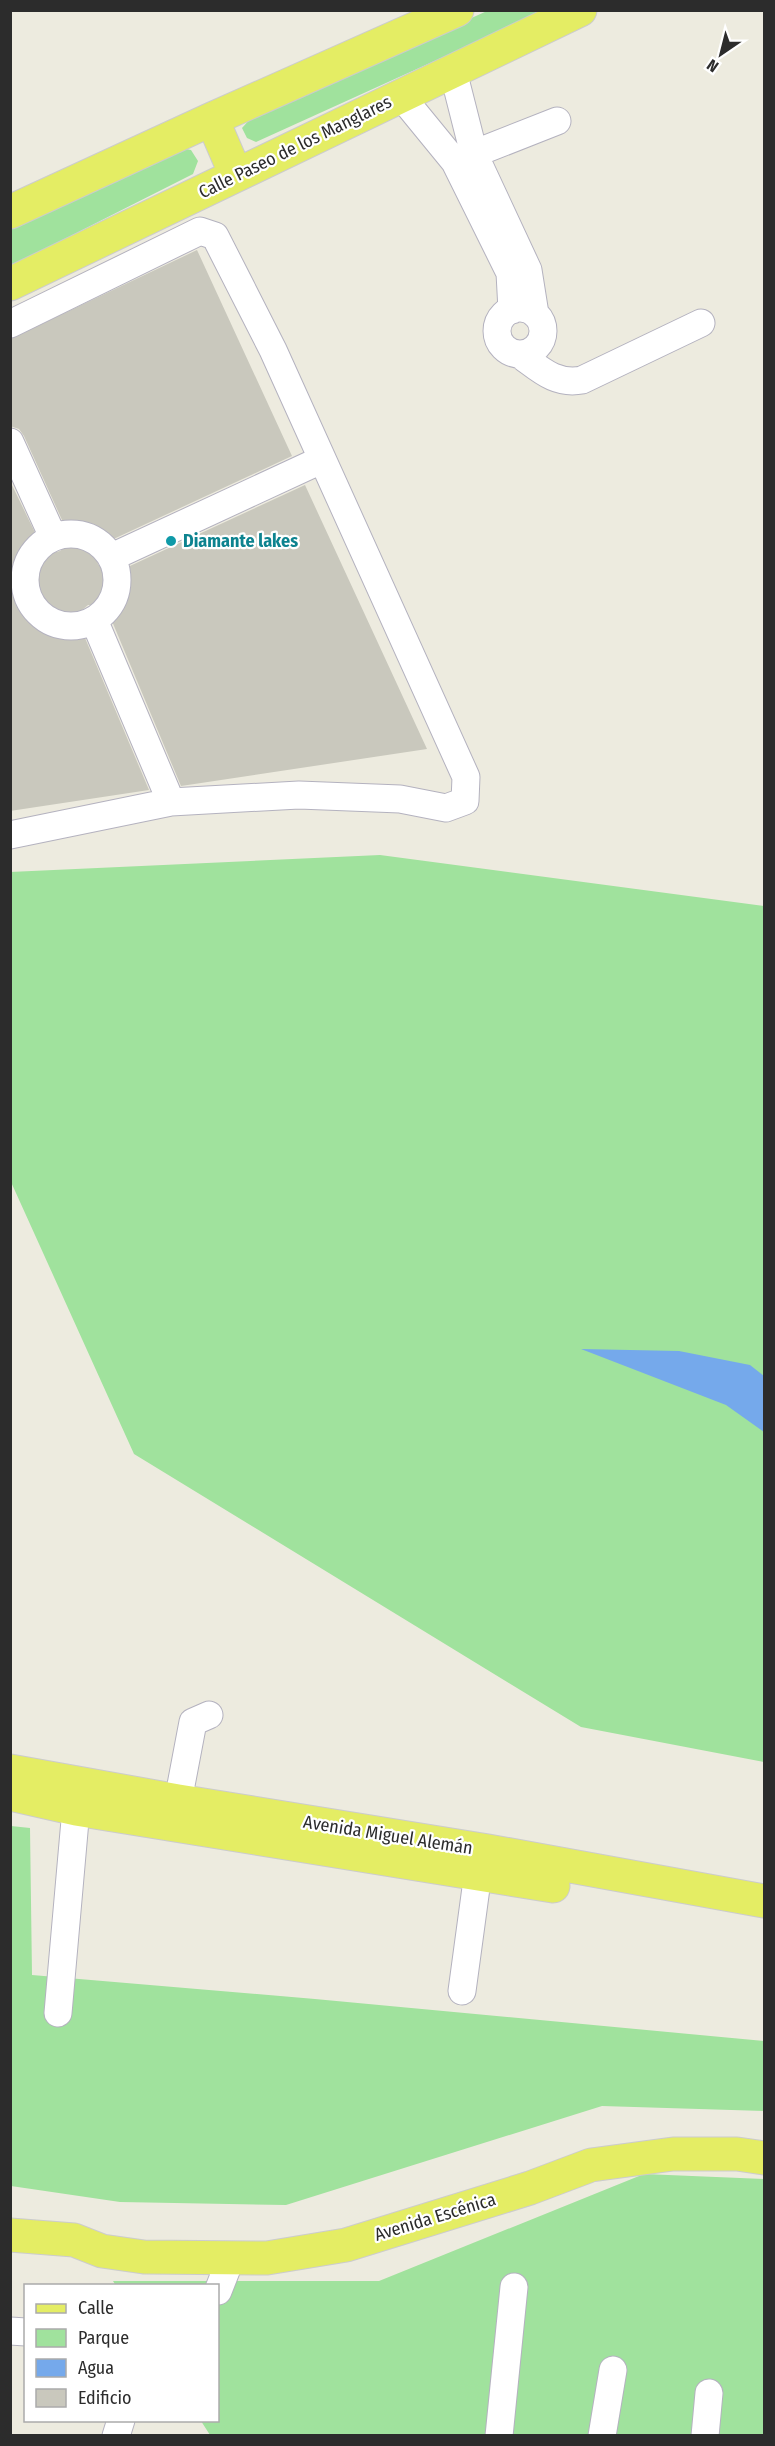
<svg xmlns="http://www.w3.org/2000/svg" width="775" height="2446" font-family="'Fira Sans Condensed',sans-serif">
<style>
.green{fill:#a0e29d}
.water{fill:#75a9eb}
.building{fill:#c9c8bd}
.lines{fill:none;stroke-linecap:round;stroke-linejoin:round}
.minor-casing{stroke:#b4b2bf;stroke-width:29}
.major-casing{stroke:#ccc;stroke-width:35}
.minor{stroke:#fff;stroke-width:27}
.major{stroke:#e4ed64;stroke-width:33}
.culture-dot{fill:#0f9aa8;stroke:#fff;stroke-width:2}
.labels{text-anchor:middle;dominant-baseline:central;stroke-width:4.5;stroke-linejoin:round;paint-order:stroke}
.street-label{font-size:18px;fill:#2c2c2c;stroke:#fff}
.culture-label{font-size:18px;font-weight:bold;fill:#0d838f;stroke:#fff;text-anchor:start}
</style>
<rect width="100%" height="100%" fill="#edebdf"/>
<!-- green -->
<path class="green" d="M 487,11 L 545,11 L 256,142 L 247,138 L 242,128 L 252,117 Z
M 181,148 L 191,150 L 198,161 L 193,174 L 11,266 L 11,229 Z
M 380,855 L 764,906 L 764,1762 L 581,1727 L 134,1454 L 11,1182 L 10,872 Z
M 11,1826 L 30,1828 L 32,1975 L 315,1999 L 764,2041 L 764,2111 L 602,2106 L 286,2205 L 120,2202 L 11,2186 Z
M 644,2174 L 764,2179 L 764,2435 L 210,2435 L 201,2421 L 218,2420 L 218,2286 L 116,2286 L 113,2281 L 379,2281 Z"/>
<!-- water -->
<path class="water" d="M 581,1349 L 679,1351 L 750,1365 L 764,1376 L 764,1432 L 726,1405 Z"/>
<!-- building -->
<path class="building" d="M 197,250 L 292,456 L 105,543 L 100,548 L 96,555 L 98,564 L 103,569 L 110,573 L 119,571 L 305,485 L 427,749 L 181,786 L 109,614 L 103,607 L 97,605 L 88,605 L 81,611 L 78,619 L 80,626 L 149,790 L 10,811 L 10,481 L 43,549 L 52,553 L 60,551 L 66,546 L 69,538 L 67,531 L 24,436 L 19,429 L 10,426 L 10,339 Z"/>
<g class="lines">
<!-- minor casing -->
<g class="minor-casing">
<path id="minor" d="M 453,71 L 474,154 L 528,270 L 535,314
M 401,96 L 455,162 L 510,273 L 512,310
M 458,160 L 557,121
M497 331a23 23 0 1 1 46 0a23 23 0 1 1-46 0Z
M 10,324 L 200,231 L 215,236 L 273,350 L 466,777 L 465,801 L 446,808 L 400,799 L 299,795 L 171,802 L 10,835
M 519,354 C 540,369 555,385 582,380 L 701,323
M 10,442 L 53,537
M25 580a46 46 0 1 1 92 0a46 46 0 1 1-92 0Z
M 112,557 L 321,460
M 94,620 L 171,802
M 178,1801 L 193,1722 L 209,1715
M 462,1991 L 478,1873
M 58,2013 L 76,1809
M 218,2291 L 231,2258
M 10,2331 L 26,2332
M 116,2436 L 121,2420
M 499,2436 L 514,2287
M 602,2436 L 613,2370
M 705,2436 L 709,2393"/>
</g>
<!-- major casing -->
<g class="major-casing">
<path id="major" d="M 212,119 L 236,175
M 10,212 L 212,119 L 457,10
M 10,284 L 580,10
M 10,1771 L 178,1801 L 488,1851 L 764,1901
M 10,1794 L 76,1809 L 553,1886
M 10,2235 L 74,2240 L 102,2251 L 144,2257 L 267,2258 L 346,2245 L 530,2188 L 591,2165 L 673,2154 L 737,2154 L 764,2158"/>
</g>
<!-- minor -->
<use href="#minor" class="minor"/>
<!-- major -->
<use href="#major" class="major"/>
</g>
<!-- markers -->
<circle class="culture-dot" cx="171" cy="541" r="6"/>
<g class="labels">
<!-- street labels -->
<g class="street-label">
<text transform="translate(295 147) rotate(-26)">Calle Paseo de los Manglares</text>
<text transform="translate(388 1835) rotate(9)">Avenida Miguel Alemán</text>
<text transform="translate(435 2217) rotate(-17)">Avenida Escénica</text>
</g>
<!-- culture labels -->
<g class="culture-label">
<text x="183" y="541">Diamante lakes</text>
</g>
</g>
<!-- border -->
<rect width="775" height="2446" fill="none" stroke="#2c2c2c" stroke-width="24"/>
<!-- legend -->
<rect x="24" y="2284" width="195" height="138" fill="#ffffff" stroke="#ababab" stroke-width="1.5"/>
<rect x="36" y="2304" width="30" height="9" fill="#e4ed64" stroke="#ababab" stroke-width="1.5"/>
<text x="78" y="2314" font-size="18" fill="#2c2c2c">Calle</text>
<rect x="36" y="2329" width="30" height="18" fill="#a0e29d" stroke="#ababab" stroke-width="1.5"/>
<text x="78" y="2344" font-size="18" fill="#2c2c2c">Parque</text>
<rect x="36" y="2359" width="30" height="18" fill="#75a9eb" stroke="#ababab" stroke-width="1.5"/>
<text x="78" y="2374" font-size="18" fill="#2c2c2c">Agua</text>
<rect x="36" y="2389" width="30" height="18" fill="#c9c8bd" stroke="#ababab" stroke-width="1.5"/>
<text x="78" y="2404" font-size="18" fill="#2c2c2c">Edificio</text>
<!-- north arrow -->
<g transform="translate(721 54) rotate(215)" stroke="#ffffff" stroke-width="4.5" paint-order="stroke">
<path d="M0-4.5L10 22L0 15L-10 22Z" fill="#2c2c2c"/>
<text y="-9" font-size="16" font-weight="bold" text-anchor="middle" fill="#2c2c2c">N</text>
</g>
</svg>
